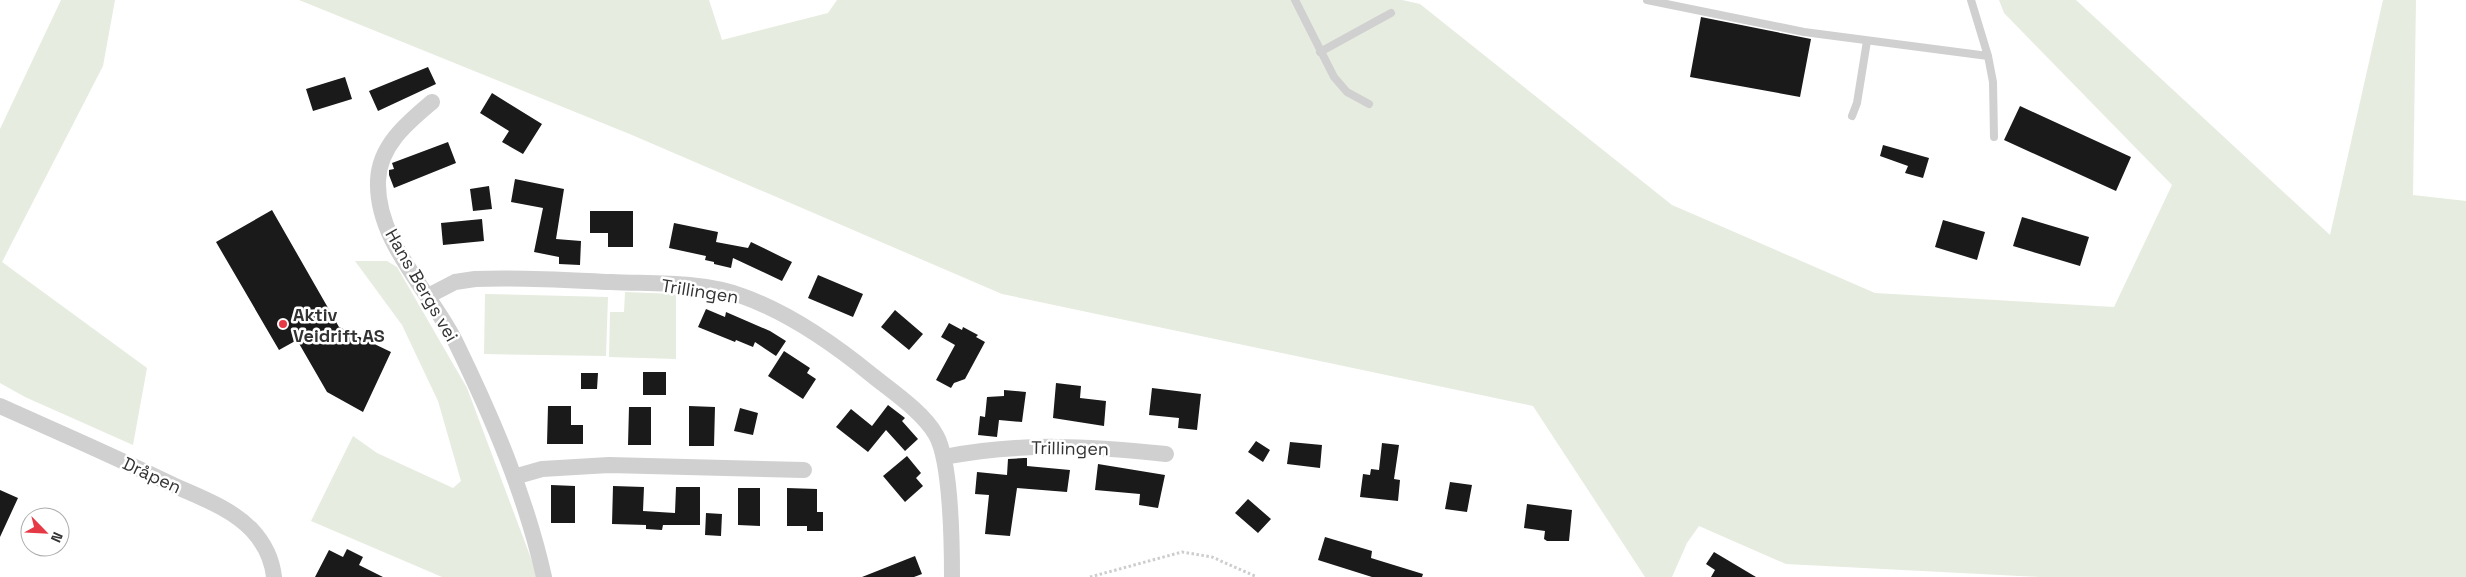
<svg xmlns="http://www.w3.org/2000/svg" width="2466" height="577" font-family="'Space Grotesk',sans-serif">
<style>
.green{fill:#e6ecdf}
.building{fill:#1a1a1a}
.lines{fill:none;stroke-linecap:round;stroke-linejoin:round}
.path{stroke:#cdcdcd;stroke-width:3;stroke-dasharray:2.5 2.5;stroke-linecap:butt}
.lane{stroke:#d0d0d0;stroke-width:8}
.street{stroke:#d0d0d0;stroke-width:16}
.poi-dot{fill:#e63946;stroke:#fff;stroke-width:2}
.labels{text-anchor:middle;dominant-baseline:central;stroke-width:5;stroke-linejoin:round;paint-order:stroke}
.street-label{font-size:18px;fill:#333;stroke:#fff}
.poi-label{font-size:18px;font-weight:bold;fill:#333;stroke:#fff;text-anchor:start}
</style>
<rect width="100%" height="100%" fill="#fff"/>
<!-- green -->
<path class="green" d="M 61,0 L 115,0 L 103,66 L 2,262 L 147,368 L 133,445 L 25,397 L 0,383 L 0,129 Z
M 299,0 L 709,0 L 722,40 L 828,13 L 837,0 L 1402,0 L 1420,4 L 1672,205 L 1875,293 L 2114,307 L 2172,185 L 2004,13 L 1999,0 L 2076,0 L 2330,235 L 2383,0 L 2416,0 L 2413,195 L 2466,201 L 2466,577 L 2041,577 L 1786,564 L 1699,526 L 1687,543 L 1672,577 L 1645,577 L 1533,406 L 1002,294 L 632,135 Z
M 355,261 L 387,261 L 397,267 L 467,388 L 538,577 L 442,577 L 311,521 L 353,436 L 377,453 L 453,488 L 461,481 L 438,401 L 402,325 Z
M 625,292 L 676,294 L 676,359 L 609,357 L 610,312 L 624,312 Z
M 485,294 L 608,297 L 606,356 L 484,354 Z"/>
<!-- building -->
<path class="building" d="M 1701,17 L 1811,39 L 1800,97 L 1690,77 Z
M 428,67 L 436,84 L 378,111 L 369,91 Z
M 345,77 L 352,99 L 313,111 L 306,89 Z
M 492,93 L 542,124 L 523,154 L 502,142 L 509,131 L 480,113 Z
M 2020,106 L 2131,157 L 2116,191 L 2004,140 Z
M 448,142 L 456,163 L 394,188 L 389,175 L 389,170 L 394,169 L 392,163 Z
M 1883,145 L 1929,158 L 1923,178 L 1905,173 L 1908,166 L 1880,156 Z
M 515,179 L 564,189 L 556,239 L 581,241 L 580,265 L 559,264 L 559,257 L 534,252 L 543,208 L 511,202 Z
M 489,186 L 492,209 L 473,211 L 470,189 Z
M 272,210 L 339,327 L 391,352 L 363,412 L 327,392 L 297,340 L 279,350 L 216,242 Z
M 590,211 L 633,211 L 633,247 L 608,247 L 608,233 L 590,233 Z
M 2022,217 L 2089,237 L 2080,266 L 2013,246 Z
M 482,219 L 484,241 L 443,245 L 441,223 Z
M 1943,220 L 1985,232 L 1977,260 L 1935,247 Z
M 674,223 L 718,232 L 716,242 L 748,248 L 751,242 L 792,262 L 782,281 L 733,258 L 731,268 L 714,264 L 714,262 L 705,260 L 706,256 L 669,248 Z
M 818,275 L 863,294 L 853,317 L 808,298 Z
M 706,309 L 725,317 L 726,312 L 770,331 L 786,341 L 776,356 L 755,342 L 753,347 L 736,340 L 735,342 L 698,327 Z
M 895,310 L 923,334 L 909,350 L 881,327 Z
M 949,323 L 962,330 L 963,327 L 978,335 L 976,337 L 985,342 L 965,379 L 954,383 L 951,388 L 936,380 L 955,345 L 941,337 Z
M 784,351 L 810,368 L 807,373 L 816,379 L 803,399 L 768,376 Z
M 643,372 L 666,372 L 666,395 L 643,395 Z
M 581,373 L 598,373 L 597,389 L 581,389 Z
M 1056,383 L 1081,386 L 1080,398 L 1106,401 L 1104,426 L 1053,418 Z
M 1152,388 L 1201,394 L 1197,430 L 1178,428 L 1179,418 L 1149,415 Z
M 1004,390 L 1026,392 L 1022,422 L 999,420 L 997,437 L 978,435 L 980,416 L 985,417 L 987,397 L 1004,396 Z
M 888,405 L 905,418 L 902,421 L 918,439 L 905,451 L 886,430 L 868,452 L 836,427 L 851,409 L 872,426 Z
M 548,406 L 571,406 L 571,425 L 583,425 L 583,444 L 547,444 Z
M 689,406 L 715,407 L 714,446 L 689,446 Z
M 629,407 L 651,407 L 651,445 L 628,445 Z
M 740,408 L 758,413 L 753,435 L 734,431 Z
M 1256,441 L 1270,450 L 1263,462 L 1248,452 Z
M 1290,442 L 1322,445 L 1320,468 L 1287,464 Z
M 1382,443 L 1399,445 L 1394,479 L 1400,480 L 1398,501 L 1360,497 L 1363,474 L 1370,475 L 1371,469 L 1379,470 Z
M 907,456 L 921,473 L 916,478 L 923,486 L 905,502 L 883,476 Z
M 1024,458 L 1027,458 L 1027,466 L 1070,470 L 1067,492 L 1017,488 L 1010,536 L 985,534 L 989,495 L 975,494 L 977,472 L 1007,475 L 1008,459 Z
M 1098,464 L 1165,475 L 1158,508 L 1139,505 L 1140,494 L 1095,490 Z
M 1450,482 L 1472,485 L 1467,512 L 1445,509 Z
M 551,485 L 575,486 L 575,523 L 551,523 Z
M 613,486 L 644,487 L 643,511 L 675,513 L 676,487 L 700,487 L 700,525 L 663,525 L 662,530 L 646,529 L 646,525 L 612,524 Z
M 738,488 L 760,488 L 760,526 L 738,525 Z
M 787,488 L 817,489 L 817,512 L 823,512 L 823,531 L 807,531 L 807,526 L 787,526 Z
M 0,490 L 18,498 L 0,537 Z
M 1248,499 L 1271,519 L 1258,533 L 1235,513 Z
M 1527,504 L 1572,510 L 1569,541 L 1547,541 L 1544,539 L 1545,531 L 1524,528 Z
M 706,513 L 722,514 L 721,536 L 705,535 Z
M 1325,537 L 1372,551 L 1371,558 L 1423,574 L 1422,577 L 1372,577 L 1318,560 Z
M 347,549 L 363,557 L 359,565 L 383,577 L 315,577 L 329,550 L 343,557 Z
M 1714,552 L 1756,577 L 1711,577 L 1715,570 L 1706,564 Z
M 915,556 L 922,574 L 914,577 L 862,577 Z"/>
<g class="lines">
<!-- path -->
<path class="path" d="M 1090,577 L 1182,552 L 1212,557 L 1257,577"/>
<!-- lane -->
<path class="lane" d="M 1295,0 L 1334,77 L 1347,92 L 1369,104
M 1647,0 L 1804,32 L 1988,56
M 1971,0 L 1988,56 L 1993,82 L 1994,137
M 1320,52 L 1391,13
M 1852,116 L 1857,103 L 1867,41"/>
<!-- street -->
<path class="street" d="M 432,102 C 407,123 379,146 378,181 C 376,242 431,292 456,343 C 492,417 526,496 544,577
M 428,296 L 455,282 L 475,279 C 520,277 565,280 611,282 C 653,284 701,281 742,296 C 790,313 834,344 873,376 C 893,392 924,413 936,435 C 951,461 952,545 952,577
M 0,406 C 58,432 116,457 173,485 C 199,497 231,508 252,530 C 264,543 272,559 274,577
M 944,457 C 1022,442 1088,446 1166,454
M 514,477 L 542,469 L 609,465 L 804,470"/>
</g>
<!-- markers -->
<circle class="poi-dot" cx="283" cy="324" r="5"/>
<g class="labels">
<!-- street labels -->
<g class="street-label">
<text transform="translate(422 285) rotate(60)">Hans Bergs vei</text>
<text transform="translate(700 291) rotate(9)">Trillingen</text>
<text transform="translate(1070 448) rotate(1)">Trillingen</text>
<text transform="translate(152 475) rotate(25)">Dråpen</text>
</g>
<!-- poi labels -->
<g class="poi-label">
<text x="293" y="314">Aktiv<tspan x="293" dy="21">Veidrift AS</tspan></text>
</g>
</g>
<!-- north arrow -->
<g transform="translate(45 532) rotate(114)"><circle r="24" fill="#ffffff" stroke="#adadad"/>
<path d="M0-4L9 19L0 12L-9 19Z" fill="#e63946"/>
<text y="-8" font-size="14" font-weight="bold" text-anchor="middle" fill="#333333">N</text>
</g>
</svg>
